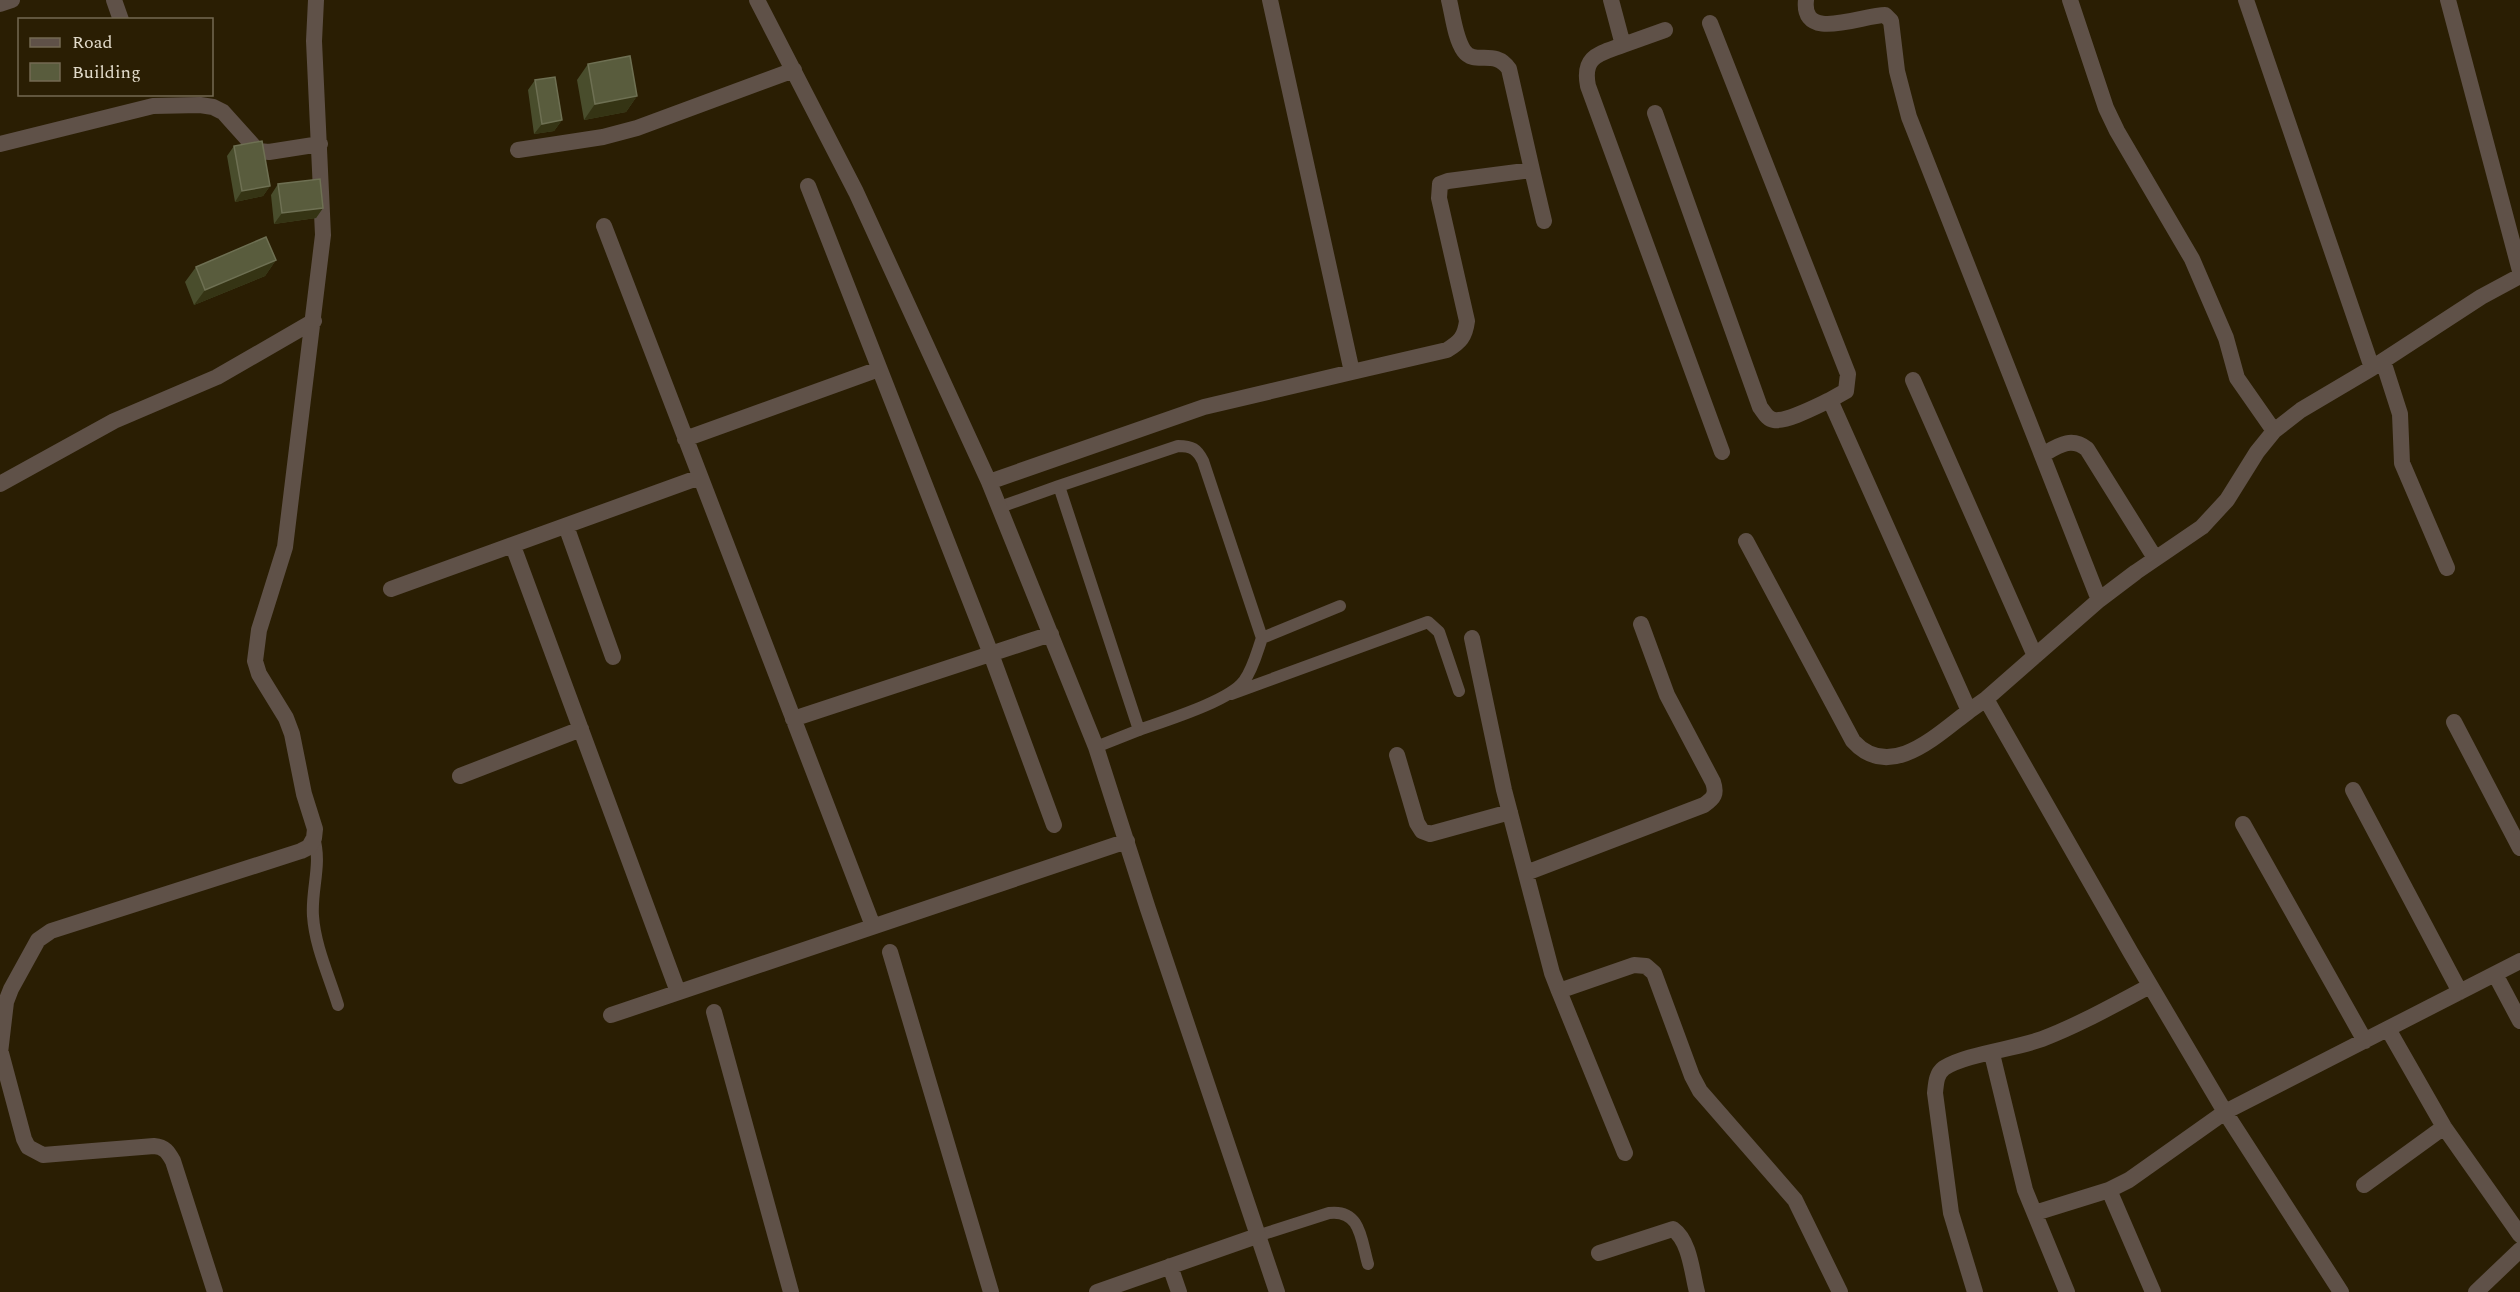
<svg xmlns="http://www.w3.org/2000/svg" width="2520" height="1292" font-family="Spectral,serif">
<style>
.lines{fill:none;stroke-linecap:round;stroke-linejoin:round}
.service{stroke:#5f5148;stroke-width:12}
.minor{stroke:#5f5148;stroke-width:16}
.wall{fill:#494d2c}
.shaded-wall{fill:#353414}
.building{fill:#595c3d;stroke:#6e7053;stroke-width:1.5}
</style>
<rect width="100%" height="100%" fill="#2a1e03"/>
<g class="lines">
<!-- service -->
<path class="service" d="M 1059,486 L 1178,446 C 1192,446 1197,449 1203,461 L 1262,638
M 1000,507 L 1059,486 L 1139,730 L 1096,747
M 1231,694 L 1428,622 L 1439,632 L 1459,691
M 1139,730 C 1164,721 1230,701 1244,681 C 1253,669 1257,652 1262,638 L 1340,606
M 314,838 C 322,864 311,890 313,916 C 315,946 329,976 338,1005
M 1257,1236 L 1329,1213 C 1361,1209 1361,1240 1368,1264"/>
<!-- minor -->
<path class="minor" d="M 114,0 L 121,20
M 757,0 L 856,192 L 989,482 L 1096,747 L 1148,909 L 1277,1292
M 1611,0 L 1623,45 C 1599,54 1582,56 1588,86 L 1722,452
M 1806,0 C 1801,43 1862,15 1885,15 L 1891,21 L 1897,71 L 1909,117 L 2099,600
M 2070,0 L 2106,108 L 2117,131 L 2192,259 L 2226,338 L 2237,378 L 2274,431
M 2246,0 L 2372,368
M 2448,0 L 2520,271
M 0,4 L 12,0
M 1710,23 L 1848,374 L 1846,391 L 1830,400
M 1623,45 L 1665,30
M 1655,113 L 1760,407 C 1764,412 1767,419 1774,420 C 1787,422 1817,406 1830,400 L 1969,711 L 1986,699 L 2099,600 L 2136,572 L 2202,527 L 2227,500 L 2257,452 L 2274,431 L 2301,410 L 2372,368 L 2481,297 L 2520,276
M 0,144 L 153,106 L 200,105 L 213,107 L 223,112 L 258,151 L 269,152 L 320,144
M 518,150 L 603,137 L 637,128 L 794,70
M 1532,170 L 1544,221
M 808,186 L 991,654 L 1054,825
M 604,226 L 873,926
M 2383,361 L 2400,414 L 2402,463 L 2447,568
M 1352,372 L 1447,350 C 1460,342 1465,337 1467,321 L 1439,198 L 1440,184 L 1448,181 L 1532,170 L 1509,69 C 1495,48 1475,66 1464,51 C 1455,38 1453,16 1449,0
M 1913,380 L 2035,656
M 685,439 L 879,369
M 2042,455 C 2058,446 2071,436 2087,449 L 2155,558
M 989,482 L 1204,407 L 1352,372 L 1270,0
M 0,484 L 114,421 L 217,377 L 314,321
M 566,526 L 613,657
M 1746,541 L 1853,741 C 1890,782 1937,735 1969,711
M 513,546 L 678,992
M 391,589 L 700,477
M 1472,638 L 1504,790 L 1552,973 L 1559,991 L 1634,965 L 1646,966 L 1654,973 L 1692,1076 L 1700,1091 L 1795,1200 L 1840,1292
M 1986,699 L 2131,953 L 2225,1112 L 2341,1292
M 793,719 L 1051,634
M 2454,722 L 2520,848
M 1397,755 L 1417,823 L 1422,831 L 1430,834 L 1510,812
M 460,776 L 581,729
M 2353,790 L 2460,992
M 2243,824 L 2365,1041
M 1526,873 L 1704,805 C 1714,798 1717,794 1713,782 L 1667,695 L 1641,624
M 890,952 L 991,1292
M 2495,974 L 2520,1021
M 1559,991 L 1625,1153
M 714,1012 L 791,1292
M 611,1015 L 1127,841
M 2388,1029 L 2444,1127 L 2520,1235
M 0,1053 L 6,1002 L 11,989 L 38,940 L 51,931 L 301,851 L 309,847 L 314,838 L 315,829 L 304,794 L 292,734 L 286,718 L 259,674 L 255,661 L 259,630 L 285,547 L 323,235 L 314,41 L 316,0
M 1,1053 L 24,1139 L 28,1147 L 43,1155 L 154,1146 C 165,1147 168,1152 173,1161 L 215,1292
M 1992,1054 L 2025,1190 L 2067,1292
M 2364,1185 L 2444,1127
M 2109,1190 L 2153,1292
M 2035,1213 L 2109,1190 L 2129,1180 L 2225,1112 L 2520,961
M 1599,1253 L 1673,1229 C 1690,1241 1692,1273 1697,1292
M 1170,1266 L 1179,1292
M 1097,1292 L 1257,1236
M 1975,1292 L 1951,1213 L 1935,1093 C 1936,1084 1936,1074 1944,1068 C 1966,1054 2015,1049 2042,1039 C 2079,1025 2114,1005 2150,986
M 2476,1292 L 2520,1250"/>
</g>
<!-- wall -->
<path class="wall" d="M 588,64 L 637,96 L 626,112 L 584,120 L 577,80 Z
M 535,80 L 562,120 L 554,131 L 534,134 L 528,90 Z
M 234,146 L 270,186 L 263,196 L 235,202 L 227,156 Z
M 278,184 L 323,208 L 316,218 L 274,224 L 271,195 Z
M 276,260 L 265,276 L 194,305 L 185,282 L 196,267 Z"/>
<!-- shaded-wall -->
<path class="shaded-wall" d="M 637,96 L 626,112 L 584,120 L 595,104 Z
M 562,120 L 554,131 L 534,134 L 542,124 Z
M 270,186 L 263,196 L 235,202 L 242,191 Z
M 323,208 L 316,218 L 274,224 L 282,213 Z
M 276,260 L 265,276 L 194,305 L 205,290 Z"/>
<!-- building -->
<path class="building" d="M 630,56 L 637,96 L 595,104 L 588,64 Z
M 555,77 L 562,120 L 542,124 L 535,80 Z
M 262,141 L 270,186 L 242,191 L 234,146 Z
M 320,179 L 323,208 L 282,213 L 278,184 Z
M 266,237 L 276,260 L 205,290 L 196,267 Z"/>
<!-- legend -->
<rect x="18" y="18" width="195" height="78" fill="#2a1e03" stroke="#746a53" stroke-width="1.5"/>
<rect x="30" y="38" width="30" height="9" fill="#5f5148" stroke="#746a53" stroke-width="1.5"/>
<text x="72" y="48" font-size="18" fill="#e2dbcb">Road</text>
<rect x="30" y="63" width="30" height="18" fill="#595c3d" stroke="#746a53" stroke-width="1.5"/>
<text x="72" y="78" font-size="18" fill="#e2dbcb">Building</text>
</svg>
